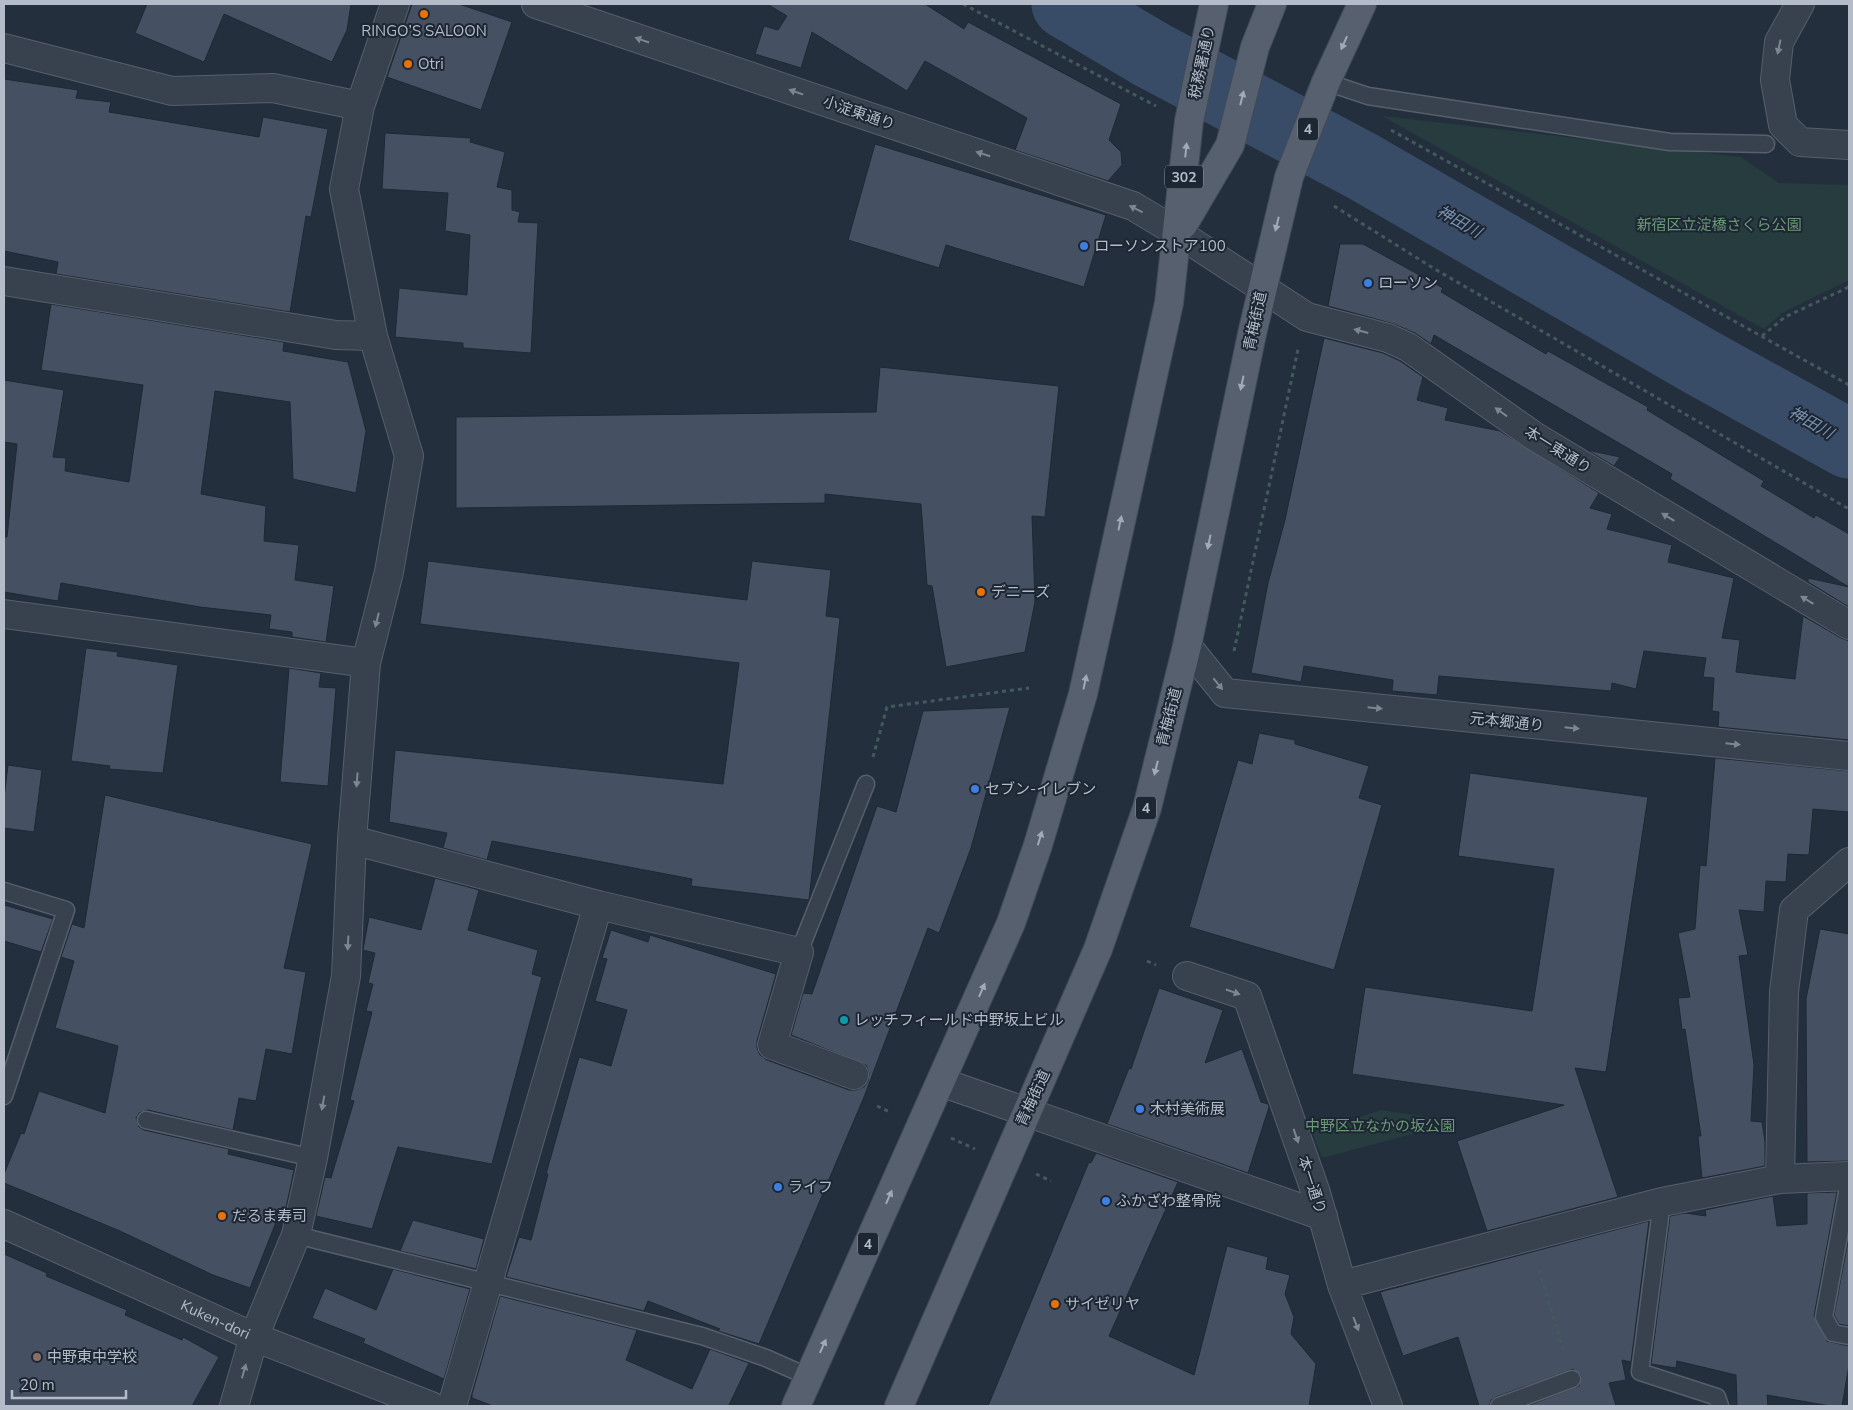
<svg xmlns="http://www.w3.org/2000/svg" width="1853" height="1410" font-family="'Nunito Sans','Noto Sans JP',sans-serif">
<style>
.green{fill:#263c3f}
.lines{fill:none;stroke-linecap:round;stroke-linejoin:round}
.river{stroke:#394c67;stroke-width:69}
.building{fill:#455162;stroke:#1f2835}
.service-casing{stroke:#565f6c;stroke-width:19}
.minor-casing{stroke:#565f6c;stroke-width:30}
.tertiary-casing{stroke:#565f6c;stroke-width:30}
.primary-casing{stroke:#414a57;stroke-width:30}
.path{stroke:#44595c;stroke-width:3;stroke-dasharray:4 4;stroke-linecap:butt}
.service{stroke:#38414e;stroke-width:16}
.minor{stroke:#38414e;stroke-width:28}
.tertiary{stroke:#38414e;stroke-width:28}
.primary{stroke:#56606e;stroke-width:28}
.oneway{fill:#7c8592}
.oneway2{fill:#a1aab7}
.food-dot{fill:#e8710a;stroke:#1d2633;stroke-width:2}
.shop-dot{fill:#3f7fe0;stroke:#1d2633;stroke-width:2}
.culture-dot{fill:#0f9aa8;stroke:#1d2633;stroke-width:2}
.education-dot{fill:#8d6e63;stroke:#1d2633;stroke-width:2}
.labels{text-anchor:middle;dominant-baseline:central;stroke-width:4;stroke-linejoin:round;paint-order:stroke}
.shield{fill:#1d2633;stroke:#878f9c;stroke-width:1}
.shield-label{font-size:14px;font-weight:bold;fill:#b4bcc9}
.poi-label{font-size:15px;fill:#b4bcc9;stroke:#1d2633;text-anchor:start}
.street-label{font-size:15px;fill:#b4bcc9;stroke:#1d2633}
.park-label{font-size:15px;fill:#6b9a76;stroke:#1d2633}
.water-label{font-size:16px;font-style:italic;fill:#7c92b1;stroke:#1d2633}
</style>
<rect width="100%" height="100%" fill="#242f3e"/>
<!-- green -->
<path class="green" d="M 1382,116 L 1741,157 L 1779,183 L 1849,185 L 1849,280 L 1782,313 L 1764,329 Z
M 1382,1110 L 1457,1122 L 1322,1158 L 1312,1132 Z"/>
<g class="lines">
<!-- river -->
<path class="river" d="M 1066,4 L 1152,55 L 1362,166 L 1699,361 L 1849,444"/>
</g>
<!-- building -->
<path class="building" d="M 147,4 L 351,4 L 347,30 L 332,62 L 224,14 L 204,62 L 135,33 Z
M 412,4 L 459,4 L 512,22 L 481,110 L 387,77 Z
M 767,4 L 925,4 L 964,29 L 968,22 L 1121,104 L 1109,140 L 1121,152 L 1122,165 L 1108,181 L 1015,150 L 1027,118 L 925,61 L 907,91 L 812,32 L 801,68 L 755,54 L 764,26 L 778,30 L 787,16 Z
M 4,79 L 78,90 L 76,98 L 111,102 L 109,112 L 259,137 L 263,117 L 328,129 L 311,217 L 306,216 L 290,312 L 56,274 L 58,262 L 4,251 Z
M 385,133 L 471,138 L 470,142 L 505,152 L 497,187 L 512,190 L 512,210 L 520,212 L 518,222 L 538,223 L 531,353 L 463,348 L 463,343 L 395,337 L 399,288 L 467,295 L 470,235 L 445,231 L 448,193 L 382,189 Z
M 875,144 L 1106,215 L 1084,287 L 946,245 L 939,268 L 848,240 Z
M 1340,244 L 1363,244 L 1443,288 L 1441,292 L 1546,354 L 1548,351 L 1648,407 L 1647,410 L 1764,481 L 1761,486 L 1814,518 L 1816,515 L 1849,534 L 1849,587 L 1670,479 L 1672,474 L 1434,335 L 1431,344 L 1415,333 L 1394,324 L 1328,306 Z
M 51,304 L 284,342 L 283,351 L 348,362 L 366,431 L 356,493 L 293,479 L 290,402 L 215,391 L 201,494 L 266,506 L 264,541 L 299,545 L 295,580 L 334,586 L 326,642 L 292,637 L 292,632 L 269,629 L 271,615 L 200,607 L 61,583 L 58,601 L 4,592 L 4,537 L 7,537 L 17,444 L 4,442 L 4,380 L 64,390 L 53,457 L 66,458 L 65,471 L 129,482 L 143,385 L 41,370 Z
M 1324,338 L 1383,353 L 1400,361 L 1423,377 L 1417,400 L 1448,408 L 1445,420 L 1500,431 L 1599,493 L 1590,508 L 1612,514 L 1607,529 L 1672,545 L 1668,562 L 1734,578 L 1722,638 L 1740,640 L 1736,672 L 1795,679 L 1803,616 L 1841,638 L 1849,641 L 1849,740 L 1718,727 L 1719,712 L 1712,711 L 1714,678 L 1703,677 L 1706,658 L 1644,651 L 1636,689 L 1612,683 L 1611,691 L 1439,676 L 1437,695 L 1392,691 L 1393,680 L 1304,666 L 1301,682 L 1251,673 L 1268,583 L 1285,520 Z
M 880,367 L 1059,386 L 1045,517 L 1032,516 L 1035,602 L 1025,652 L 946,667 L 932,586 L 927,585 L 921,504 L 825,494 L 825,503 L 456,508 L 456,417 L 876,412 Z
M 1587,450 L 1620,457 L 1614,466 Z
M 428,561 L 747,600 L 752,561 L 831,570 L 826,616 L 840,618 L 809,900 L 691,886 L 692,879 L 492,841 L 487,860 L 443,848 L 447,833 L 389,822 L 395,750 L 723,784 L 739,663 L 420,624 Z
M 1808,578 L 1849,587 L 1849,607 L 1808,582 Z
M 86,648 L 118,652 L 117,656 L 178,665 L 163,773 L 109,769 L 110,766 L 71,761 Z
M 289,668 L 321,673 L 319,687 L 336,688 L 328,786 L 280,782 Z
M 1010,707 L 971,848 L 939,933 L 928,928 L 864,1097 L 759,1344 L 718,1331 L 720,1329 L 648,1301 L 644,1311 L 506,1277 L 519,1237 L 531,1240 L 548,1174 L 546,1174 L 579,1057 L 611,1066 L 627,1010 L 595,1001 L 607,959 L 602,958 L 611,930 L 648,942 L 650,935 L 776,974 L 757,1041 L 757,1048 L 760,1055 L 767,1060 L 849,1090 L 856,1090 L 864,1087 L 868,1081 L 869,1073 L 866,1065 L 791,1035 L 803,993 L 812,994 L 877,806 L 896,812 L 923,711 Z
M 1259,733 L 1295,740 L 1295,744 L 1369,766 L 1359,798 L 1382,805 L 1334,970 L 1189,927 L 1238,760 L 1252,764 Z
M 1715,758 L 1849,771 L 1849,812 L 1813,809 L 1809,855 L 1788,854 L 1786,882 L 1766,881 L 1764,912 L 1739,910 L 1748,955 L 1739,956 L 1754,1065 L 1751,1121 L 1762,1122 L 1765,1142 L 1765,1166 L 1702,1178 L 1698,1136 L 1701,1136 L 1685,1029 L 1682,1030 L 1678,998 L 1690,997 L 1678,933 L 1695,929 L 1700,865 L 1706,866 Z
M 8,765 L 42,770 L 34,832 L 4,828 L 4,798 Z
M 1470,773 L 1648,797 L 1606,1072 L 1575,1068 L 1618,1197 L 1487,1231 L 1457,1141 L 1564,1105 L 1352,1074 L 1365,987 L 1532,1011 L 1554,869 L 1458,856 Z
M 105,795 L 312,844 L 284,968 L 306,972 L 292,1054 L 266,1049 L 256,1101 L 239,1098 L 233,1130 L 148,1110 L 139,1113 L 136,1118 L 139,1127 L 144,1130 L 229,1149 L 228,1154 L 294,1170 L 286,1208 L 282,1207 L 250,1288 L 213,1275 L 120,1231 L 4,1183 L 4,1174 L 21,1133 L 24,1134 L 39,1091 L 105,1113 L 118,1046 L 55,1028 L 74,961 L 61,957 L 72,924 L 84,928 Z
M 435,878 L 479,890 L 468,930 L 538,950 L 532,974 L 542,977 L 492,1164 L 398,1147 L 372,1229 L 316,1216 L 325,1177 L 331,1178 L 354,1101 L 350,1100 L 372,1012 L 366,1011 L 373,984 L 368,983 L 375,953 L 363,950 L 369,917 L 421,930 Z
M 4,905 L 53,919 L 41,952 L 4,941 Z
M 1820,929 L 1849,934 L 1849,1161 L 1807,1162 L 1806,999 Z
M 1159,988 L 1223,1010 L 1205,1063 L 1242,1049 L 1261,1102 L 1268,1104 L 1269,1107 L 1248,1173 L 1107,1124 L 1129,1068 L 1131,1069 Z
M 1096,1153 L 1178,1182 L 1109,1336 L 1194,1375 L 1227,1246 L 1268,1257 L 1266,1269 L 1290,1275 L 1285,1294 L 1294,1317 L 1291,1334 L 1316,1364 L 1309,1406 L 988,1406 L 1089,1162 L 1091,1163 Z
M 1837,1192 L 1814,1316 L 1827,1341 L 1849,1346 L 1849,1365 L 1842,1406 L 1830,1406 L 1767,1395 L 1768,1406 L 1737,1406 L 1736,1375 L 1677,1361 L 1676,1368 L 1651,1364 L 1670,1216 L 1685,1213 L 1706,1216 L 1705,1210 L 1773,1196 L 1777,1226 L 1807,1224 L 1807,1193 Z
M 413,1220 L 484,1239 L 476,1269 L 400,1251 Z
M 1649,1221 L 1631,1362 L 1622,1360 L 1626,1380 L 1609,1383 L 1616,1406 L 1527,1406 L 1579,1386 L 1581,1376 L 1573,1369 L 1496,1397 L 1491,1400 L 1489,1406 L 1479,1406 L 1458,1337 L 1403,1356 L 1380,1292 Z
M 1849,1236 L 1849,1326 L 1839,1324 L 1834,1315 Z
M 4,1254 L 47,1273 L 46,1276 L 127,1310 L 125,1315 L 182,1340 L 183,1337 L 219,1357 L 192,1406 L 4,1406 Z
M 393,1269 L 470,1289 L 444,1379 L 363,1343 L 365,1339 L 312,1318 L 325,1288 L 376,1310 Z
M 500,1296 L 637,1330 L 626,1360 L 692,1389 L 710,1349 L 749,1363 L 729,1405 L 732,1406 L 493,1406 L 472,1398 L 472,1394 Z"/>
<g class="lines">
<!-- service casing -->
<g class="service-casing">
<path id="service" d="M 1326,82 L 1368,96 L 1670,142 L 1766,144
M 4,891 L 66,910 L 4,1096
M 799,952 L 866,784
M 146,1120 L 313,1158
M 1849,1182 L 1824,1317 L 1833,1333 L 1849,1336
M 1662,1202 L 1640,1372 L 1717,1397 L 1720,1406
M 296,1235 L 702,1336 L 766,1358 L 809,1377
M 1499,1406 L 1572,1379"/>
</g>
<!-- minor casing -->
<g class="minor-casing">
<path id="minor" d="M 536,4 L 1133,206 L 1178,233 L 1307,317 L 1388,338 L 1408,347 L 1534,436 L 1849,625
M 1800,4 L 1779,42 L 1775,80 L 1783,125 L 1800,142 L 1849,145
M 4,48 L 172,91 L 273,88 L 360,106
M 4,281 L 336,335 L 373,336
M 4,614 L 366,663
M 1187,646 L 1225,693 L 1849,756
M 352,840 L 598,905 L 799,952 L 772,1045 L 854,1075
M 1187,976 L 1247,996 L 1316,1193 L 1342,1285 L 1388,1406
M 941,1082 L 1323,1216
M 1780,1179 L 1784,992 L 1794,910 L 1849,862
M 1342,1285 L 1662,1202 L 1780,1179 L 1849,1176
M 234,1406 L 254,1337 L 296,1235 L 313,1158 L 346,976 L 352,840 L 366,663 L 389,572 L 409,456 L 373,336 L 344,189 L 360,106 L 395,4
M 452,1406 L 598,905"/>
</g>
<!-- tertiary casing -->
<g class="tertiary-casing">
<g id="tertiary">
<path id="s1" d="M 4,1224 L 254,1337 L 431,1406"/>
</g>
</g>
<!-- primary casing -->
<g class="primary-casing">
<path id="primary" d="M 1183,225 L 1230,145 L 1255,47 L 1272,4
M 796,1406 L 1011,923 L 1038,845 L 1083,694 L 1169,303 L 1189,121 L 1214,4
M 899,1406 L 1098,949 L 1147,808 L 1187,646 L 1252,334 L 1289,177 L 1326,82 L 1362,4"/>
</g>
<!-- path -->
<path class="path" d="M 963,4 L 1156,106
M 1391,130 L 1849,385
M 1334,206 L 1433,268 L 1849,509
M 1762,336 L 1785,317 L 1849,287
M 1234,651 L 1298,349
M 873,757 L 887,707 L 1029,688
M 1147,961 L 1156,965
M 877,1106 L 890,1112
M 951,1138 L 975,1149
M 1036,1174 L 1051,1181
M 1539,1270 L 1564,1352"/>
<!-- service -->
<use href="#service" class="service"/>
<!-- minor -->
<use href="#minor" class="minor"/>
<!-- tertiary -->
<use href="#tertiary" class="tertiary"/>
<!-- primary -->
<use href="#primary" class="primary"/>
</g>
<!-- one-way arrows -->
<defs><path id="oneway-solid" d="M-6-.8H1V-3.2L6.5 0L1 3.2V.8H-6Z" transform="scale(1.25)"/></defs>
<g class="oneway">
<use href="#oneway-solid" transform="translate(642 40) rotate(-161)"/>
<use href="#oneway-solid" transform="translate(1779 47) rotate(102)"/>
<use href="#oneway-solid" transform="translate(796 92) rotate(-161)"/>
<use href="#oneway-solid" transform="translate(983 154) rotate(-162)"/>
<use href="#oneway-solid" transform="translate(1136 209) rotate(-153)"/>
<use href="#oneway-solid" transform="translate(1361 331) rotate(-165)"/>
<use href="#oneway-solid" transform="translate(1501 412) rotate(-144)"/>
<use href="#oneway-solid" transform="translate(1668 517) rotate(-149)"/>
<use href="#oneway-solid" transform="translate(1807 600) rotate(-149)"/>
<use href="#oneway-solid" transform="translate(377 620) rotate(104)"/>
<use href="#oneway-solid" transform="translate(1218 684) rotate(51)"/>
<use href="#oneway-solid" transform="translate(1375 708) rotate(6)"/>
<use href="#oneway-solid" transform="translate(1572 728) rotate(6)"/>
<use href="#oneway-solid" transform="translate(1733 744) rotate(6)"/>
<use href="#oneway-solid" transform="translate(357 780) rotate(94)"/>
<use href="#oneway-solid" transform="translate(348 943) rotate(93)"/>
<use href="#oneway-solid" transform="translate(1233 992) rotate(19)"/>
<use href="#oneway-solid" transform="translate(323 1103) rotate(100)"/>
<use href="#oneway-solid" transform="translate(1296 1136) rotate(71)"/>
<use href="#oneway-solid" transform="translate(1356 1324) rotate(69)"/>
<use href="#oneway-solid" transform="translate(244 1371) rotate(-74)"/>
</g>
<g class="oneway2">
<use href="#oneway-solid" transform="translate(1344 43) rotate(114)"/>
<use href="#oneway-solid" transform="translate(1242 98) rotate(-76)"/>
<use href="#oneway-solid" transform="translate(1186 150) rotate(-84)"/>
<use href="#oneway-solid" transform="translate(1277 224) rotate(104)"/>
<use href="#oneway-solid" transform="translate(1242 383) rotate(102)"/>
<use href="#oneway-solid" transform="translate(1120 523) rotate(-78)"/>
<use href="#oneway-solid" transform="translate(1209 542) rotate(102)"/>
<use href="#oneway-solid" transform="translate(1085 682) rotate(-78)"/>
<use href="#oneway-solid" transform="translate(1156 768) rotate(104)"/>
<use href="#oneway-solid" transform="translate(1040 838) rotate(-73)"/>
<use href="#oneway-solid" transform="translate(982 990) rotate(-66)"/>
<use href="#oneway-solid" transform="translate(889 1197) rotate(-66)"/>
<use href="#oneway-solid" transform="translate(823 1346) rotate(-66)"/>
</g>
<!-- markers -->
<g class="food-dot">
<circle cx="424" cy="14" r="5"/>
<circle cx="408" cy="64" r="5"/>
<circle cx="981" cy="592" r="5"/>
<circle cx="222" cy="1216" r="5"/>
<circle cx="1055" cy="1304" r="5"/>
</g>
<g class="shop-dot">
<circle cx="1084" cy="246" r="5"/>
<circle cx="1368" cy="283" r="5"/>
<circle cx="975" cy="789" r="5"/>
<circle cx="1140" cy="1109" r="5"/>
<circle cx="778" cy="1187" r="5"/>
<circle cx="1106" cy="1201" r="5"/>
</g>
<circle class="culture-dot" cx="844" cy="1020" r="5"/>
<circle class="education-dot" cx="37" cy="1357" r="5"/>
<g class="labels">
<!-- shield labels -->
<g class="shield">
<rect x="1298" y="117.5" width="20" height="23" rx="4"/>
<rect x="1165" y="165.5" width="38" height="23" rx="4"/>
<rect x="1136" y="796.5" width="20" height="23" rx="4"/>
<rect x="858" y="1232.5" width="20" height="23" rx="4"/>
</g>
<g class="shield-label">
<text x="1308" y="129">4</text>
<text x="1184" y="177">302</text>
<text x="1146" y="808">4</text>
<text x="868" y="1244">4</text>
</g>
<!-- poi labels -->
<g class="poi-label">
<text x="424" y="31" text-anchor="middle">RINGO’S SALOON</text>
<text x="418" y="64">Otri</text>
<text x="1094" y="246">ローソンストア100</text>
<text x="1378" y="283">ローソン</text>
<text x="991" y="592">デニーズ</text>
<text x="985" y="789">セブン-イレブン</text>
<text x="854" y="1020">レッチフィールド中野坂上ビル</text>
<text x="1150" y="1109">木村美術展</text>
<text x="788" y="1187">ライフ</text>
<text x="1116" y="1201">ふかざわ整骨院</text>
<text x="232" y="1216">だるま寿司</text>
<text x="1065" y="1304">サイゼリヤ</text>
<text x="47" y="1357">中野東中学校</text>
</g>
<!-- street labels -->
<g class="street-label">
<text transform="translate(1202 62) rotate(-78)">税務署通り</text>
<text transform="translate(859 113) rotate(19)">小淀東通り</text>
<text transform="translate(1255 321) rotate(-78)">青梅街道</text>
<text transform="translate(1558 450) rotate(32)">本一東通り</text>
<text transform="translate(1169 717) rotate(-76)">青梅街道</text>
<text transform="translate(1507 722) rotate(6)">元本郷通り</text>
<text transform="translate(1033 1098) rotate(-65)">青梅街道</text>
<text transform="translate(1312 1185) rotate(72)">本一通り</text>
<text stroke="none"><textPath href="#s1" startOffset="232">Kuken-dori</textPath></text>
</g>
<!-- park labels -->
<g class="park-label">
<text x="1719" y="225">新宿区立淀橋さくら公園</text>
<text x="1380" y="1126">中野区立なかの坂公園</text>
</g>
<!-- water labels -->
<g class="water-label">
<text transform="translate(1459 222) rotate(30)">神田川</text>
<text transform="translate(1811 423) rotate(30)">神田川</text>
</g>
</g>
<!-- border -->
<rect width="1853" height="1410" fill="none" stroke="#b4bcc9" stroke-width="10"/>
<!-- scale -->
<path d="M12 1390v8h114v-8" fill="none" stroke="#b4bcc9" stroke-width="2.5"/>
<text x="20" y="1390" font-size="15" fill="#b4bcc9" stroke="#1d2633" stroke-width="4" paint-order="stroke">20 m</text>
</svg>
